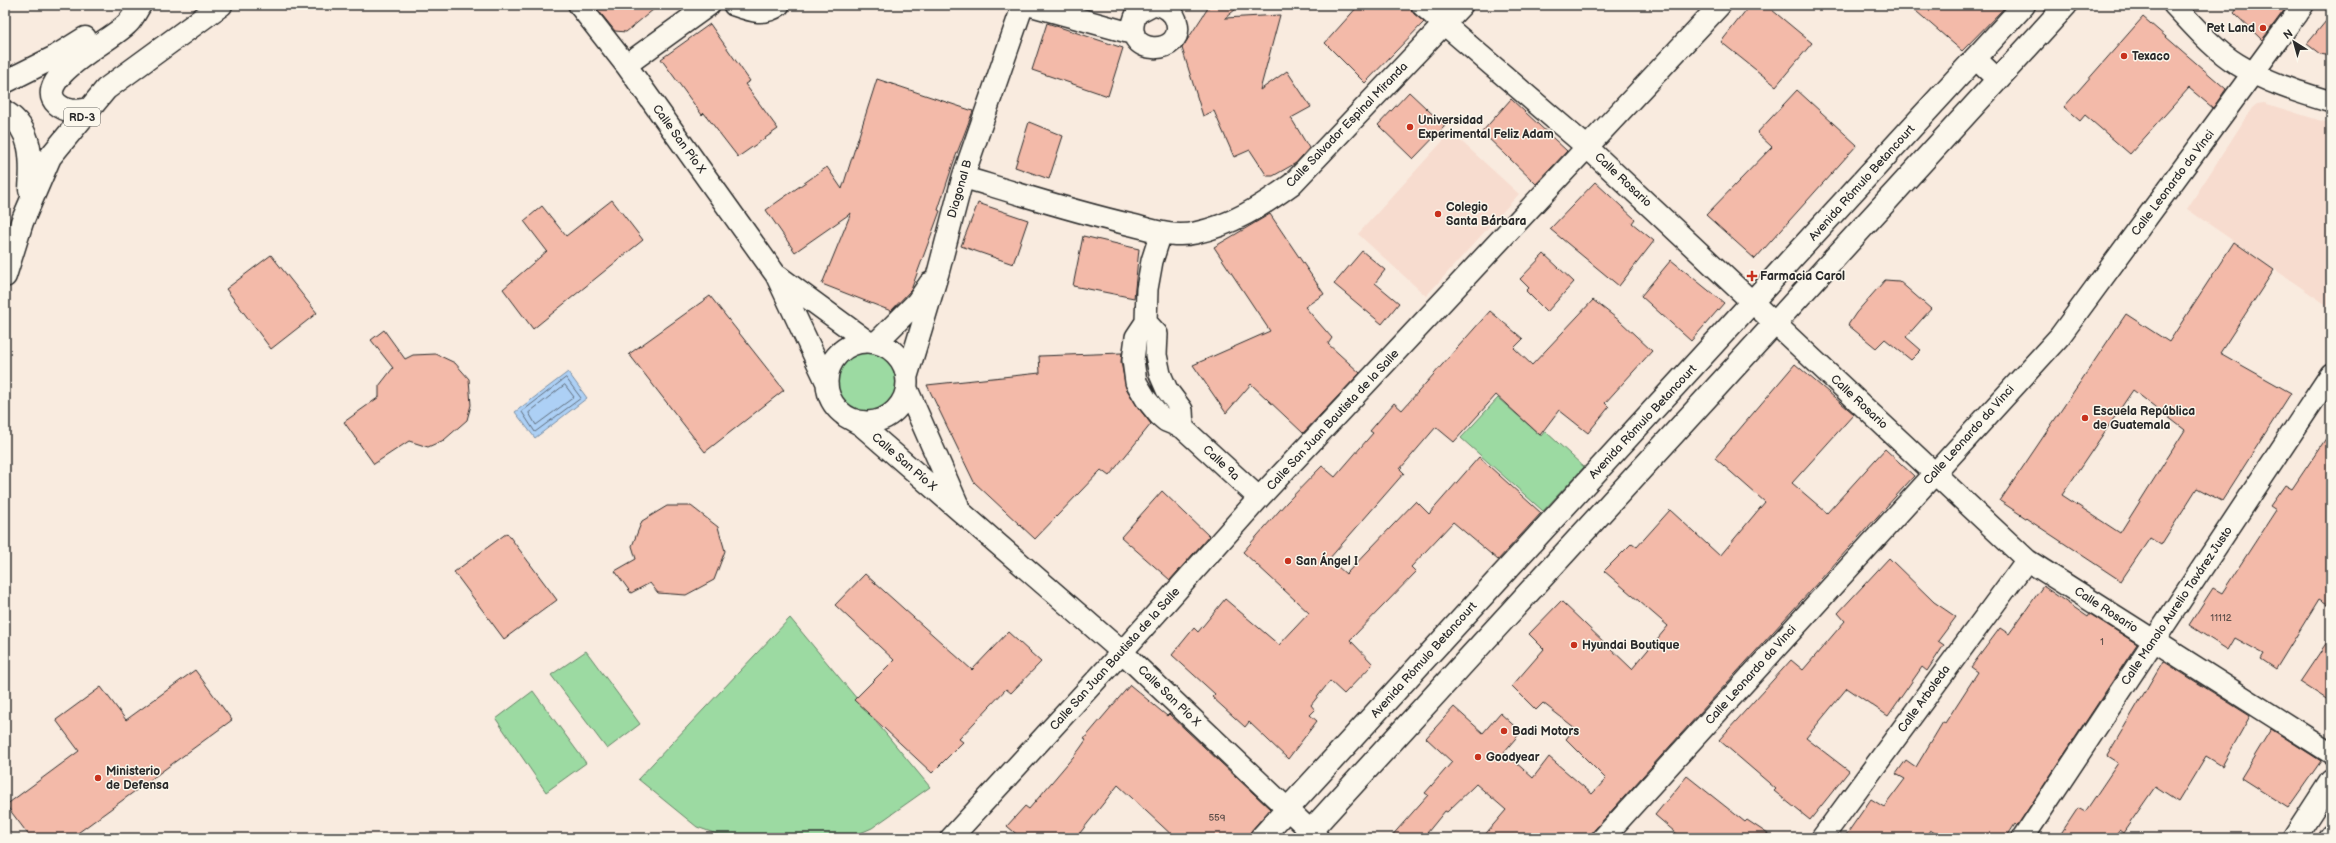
<svg xmlns="http://www.w3.org/2000/svg" width="2336" height="843" font-family="'Balsamiq Sans',sans-serif">
<style>
.built{fill:#f7dccf}
.green{fill:#9cdaa2;stroke:#648266}
.water{fill:#add0f5;stroke:#798ea4}
.lines{fill:none;stroke-linecap:round;stroke-linejoin:round}
.shore{stroke:#5f6d7c;stroke-width:1}
.building{fill:#f3baa9;stroke:#2b2b2b;fill-rule:evenodd}
.minor-casing{stroke:#2b2b2b;stroke-width:24}
.major-casing{stroke:#2b2b2b;stroke-width:25}
.highway-casing{stroke:#2b2b2b;stroke-width:25}
.minor{stroke:#fbf7ec;stroke-width:21}
.major{stroke:#fbf7ec;stroke-width:22}
.highway{stroke:#fbf7ec;stroke-width:22}
.poi-dot{fill:#c8321e;stroke:#fbf7ec;stroke-width:1.5}
.labels{text-anchor:middle;dominant-baseline:central;stroke-width:3;stroke-linejoin:round;paint-order:stroke}
.number-label{font-size:10px;fill:#5d4f4a}
.shield{fill:#fbf7ec;stroke:#696865;stroke-width:1}
.shield-label{font-size:11px;font-weight:bold;fill:#2b2b2b}
.poi-label{font-size:12px;font-weight:bold;fill:#2b2b2b;stroke:#fbf7ec;text-anchor:start}
.street-label{font-size:12px;fill:#2b2b2b;stroke:#fbf7ec}
</style>
<rect width="100%" height="100%" fill="#f9ebdf"/>
<filter id="ink" filterUnits="userSpaceOnUse"><feTurbulence type="fractalNoise" baseFrequency=".025" numOctaves="2"/><feDisplacementMap in="SourceGraphic" scale="8" xChannelSelector="R" yChannelSelector="G"/><feConvolveMatrix kernelMatrix="1 2 1 2 8 2 1 2 1" color-interpolation-filters="sRGB"/></filter>
<g filter="url(#ink)">
<!-- built -->
<path class="built" d="M 2264,103 L 2331,124 L 2331,308 L 2187,209 L 2252,108 L 2257,104 Z
M 1451,132 L 1519,194 L 1426,296 L 1358,234 Z"/>
<!-- green -->
<path class="green" d="M837 382a31 31 0 1 1 62 0a31 31 0 1 1-62 0Z
M 1498,398 L 1541,436 L 1545,431 L 1584,467 L 1543,511 L 1461,438 Z
M 790,618 L 930,787 L 872,828 L 849,838 L 728,838 L 697,827 L 638,779 Z
M 586,651 L 640,724 L 607,749 L 551,675 Z
M 533,691 L 586,763 L 546,792 L 496,719 Z"/>
<!-- water -->
<path class="water" d="M 568,372 L 587,398 L 535,438 L 515,412 Z"/>
<g class="lines">
<!-- shore -->
<path class="shore" d="M 566,378 L 581,398 L 535,432 L 522,412 Z
M 565,385 L 574,397 L 536,425 L 529,413 Z"/>
</g>
<!-- building -->
<path class="building" d="M 594,5 L 659,5 L 626,32 L 615,31 Z
M 1210,5 L 1241,5 L 1225,18 L 1280,15 L 1260,90 L 1287,71 L 1311,107 L 1291,118 L 1309,148 L 1296,163 L 1273,176 L 1267,176 L 1250,150 L 1234,157 L 1214,111 L 1203,116 L 1182,48 Z
M 1359,5 L 1410,5 L 1414,14 L 1424,22 L 1365,83 L 1325,43 Z
M 1750,5 L 1766,5 L 1812,43 L 1776,86 L 1721,42 Z
M 1909,5 L 2007,5 L 1962,51 Z
M 2240,5 L 2288,5 L 2262,40 L 2234,13 Z
M 2331,15 L 2331,56 L 2320,54 L 2307,44 Z
M 2143,17 L 2226,89 L 2213,108 L 2189,88 L 2130,154 L 2085,115 L 2080,121 L 2064,107 Z
M 1047,23 L 1123,48 L 1108,96 L 1032,70 Z
M 710,24 L 750,81 L 745,84 L 778,129 L 738,157 L 704,113 L 702,115 L 661,59 Z
M 877,79 L 973,111 L 954,161 L 938,210 L 940,211 L 911,290 L 891,311 L 822,284 L 851,213 L 795,252 L 766,210 L 827,167 L 842,189 Z
M 1797,90 L 1857,145 L 1755,259 L 1706,215 L 1772,147 L 1757,133 Z
M 1409,92 L 1445,126 L 1413,159 L 1378,125 Z
M 1511,99 L 1567,151 L 1536,184 L 1482,132 Z
M 1029,122 L 1063,136 L 1049,179 L 1015,167 Z
M 1595,182 L 1635,219 L 1632,223 L 1654,241 L 1619,286 L 1550,229 Z
M 612,200 L 643,240 L 533,329 L 503,289 L 547,251 L 524,221 L 542,206 L 566,236 Z
M 978,203 L 1028,220 L 1013,264 L 961,246 Z
M 1270,214 L 1324,294 L 1305,307 L 1332,338 L 1328,344 L 1360,373 L 1303,433 L 1251,384 L 1226,413 L 1193,365 L 1270,331 L 1214,247 Z
M 1083,236 L 1139,249 L 1134,298 L 1073,286 Z
M 2234,242 L 2274,270 L 2220,353 L 2291,393 L 2222,501 L 2197,488 L 2161,545 L 2150,538 L 2121,581 L 2000,501 L 2126,314 L 2169,342 ZM 2133,390 L 2185,430 L 2120,533 L 2062,495 Z
M 1362,251 L 1385,270 L 1375,283 L 1399,303 L 1382,324 L 1334,284 Z
M 1544,254 L 1574,282 L 1547,312 L 1526,291 L 1529,288 L 1520,279 Z
M 271,255 L 317,313 L 271,349 L 226,289 Z
M 1671,260 L 1724,303 L 1691,341 L 1641,296 Z
M 1885,280 L 1899,281 L 1931,309 L 1906,337 L 1921,350 L 1911,360 L 1885,339 L 1876,348 L 1848,325 L 1856,313 Z
M 710,296 L 784,390 L 705,452 L 629,354 Z
M 1593,300 L 1620,321 L 1652,351 L 1605,403 L 1609,407 L 1588,433 L 1559,410 L 1540,435 L 1496,395 L 1454,442 L 1436,427 L 1400,469 L 1404,473 L 1329,559 L 1346,574 L 1416,501 L 1429,514 L 1479,457 L 1541,513 L 1498,560 L 1453,522 L 1411,567 L 1416,572 L 1350,640 L 1373,664 L 1344,694 L 1330,681 L 1311,705 L 1315,710 L 1310,715 L 1317,721 L 1288,759 L 1249,722 L 1245,727 L 1212,697 L 1215,694 L 1172,655 L 1194,628 L 1198,632 L 1225,599 L 1279,645 L 1309,613 L 1243,552 L 1286,503 L 1322,466 L 1335,477 L 1373,433 L 1370,431 L 1394,403 L 1402,410 L 1490,311 L 1523,339 L 1514,348 L 1532,365 Z
M 384,330 L 405,359 L 413,355 L 436,354 L 455,363 L 469,379 L 471,405 L 467,420 L 444,440 L 428,447 L 409,441 L 374,464 L 344,422 L 379,397 L 379,386 L 393,368 L 371,340 Z
M 1122,353 L 1121,362 L 1126,388 L 1137,406 L 1151,424 L 1109,476 L 1101,470 L 1035,539 L 974,482 L 927,385 L 1040,373 L 1039,356 Z
M 1795,364 L 1854,414 L 1792,483 L 1827,513 L 1885,449 L 1914,476 L 1587,838 L 1482,838 L 1506,810 L 1476,784 L 1447,812 L 1445,811 L 1423,838 L 1390,838 L 1428,795 L 1425,793 L 1452,762 L 1426,738 L 1454,707 L 1483,733 L 1500,713 L 1521,732 L 1504,752 L 1533,778 L 1549,757 L 1592,794 L 1606,779 L 1566,739 L 1575,728 L 1543,703 L 1536,710 L 1512,686 L 1544,649 L 1529,634 L 1561,601 L 1632,669 L 1668,626 L 1604,571 L 1632,543 L 1637,547 L 1670,510 L 1720,556 L 1765,502 L 1715,458 Z
M 2331,431 L 2331,606 L 2319,599 L 2276,669 L 2261,659 L 2264,654 L 2235,638 L 2228,650 L 2189,625 L 2213,588 L 2222,593 L 2276,510 L 2270,506 L 2285,485 L 2292,489 Z
M 1162,491 L 1209,536 L 1170,580 L 1121,537 Z
M 667,506 L 691,506 L 718,527 L 725,551 L 714,580 L 686,595 L 658,593 L 650,583 L 631,593 L 615,571 L 636,559 L 632,546 L 642,521 Z
M 507,533 L 557,600 L 504,639 L 454,572 Z
M 1889,558 L 1934,602 L 1956,617 L 1938,641 L 1944,645 L 1927,671 L 1922,667 L 1888,716 L 1847,688 L 1806,738 L 1849,771 L 1810,820 L 1774,791 L 1776,789 L 1719,740 L 1791,660 L 1803,670 L 1845,621 L 1838,613 Z
M 865,574 L 972,670 L 1008,632 L 1041,662 L 1011,693 L 1006,689 L 959,739 L 963,742 L 932,773 L 854,700 L 894,660 L 835,605 Z
M 2043,586 L 2088,617 L 2090,614 L 2137,644 L 2017,826 L 2015,824 L 2006,838 L 1943,838 L 1930,830 L 1925,838 L 1844,838 L 1871,799 L 1884,807 L 1905,779 L 1896,774 L 1906,760 L 1916,767 L 1943,722 L 1945,723 L 1978,672 L 1971,667 L 2000,628 L 2009,634 Z
M 2331,636 L 2331,702 L 2300,682 Z
M 2163,661 L 2250,716 L 2222,766 L 2206,756 L 2178,802 L 2155,787 L 2123,833 L 2119,830 L 2114,838 L 2058,838 L 2078,808 L 2085,812 L 2118,763 L 2107,756 Z
M 195,670 L 232,720 L 71,838 L 31,838 L 6,805 L 79,751 L 56,720 L 101,687 L 126,720 Z
M 1130,685 L 1167,716 L 1169,714 L 1270,809 L 1252,830 L 1248,838 L 1175,838 L 1118,785 L 1076,838 L 1021,838 L 1007,826 L 1025,806 L 1029,809 L 1079,750 L 1086,740 L 1084,739 Z
M 2271,729 L 2321,761 L 2288,808 L 2241,778 Z
M 1687,776 L 1745,822 L 1747,820 L 1774,838 L 1682,838 L 1655,815 Z"/>
<g class="lines">
<!-- minor casing -->
<g class="minor-casing">
<path id="minor" d="M 579,5 L 626,65 L 776,275 L 827,383
M 734,5 C 751,11 764,16 779,5
M 1029,5 L 1134,34
M 1152,5 L 1137,13 C 1115,58 1189,58 1176,20 C 1173,12 1167,7 1158,5
M 1422,5 L 1588,148 L 2027,560 L 2331,753
M 2174,5 C 2193,25 2213,49 2237,64 C 2266,82 2298,92 2331,102
M 1975,58 L 1997,79
M 626,65 L 709,5
M 963,177 C 1019,194 1075,212 1132,225 C 1153,230 1173,238 1195,233 C 1232,225 1262,206 1292,184 L 1462,5
M 1161,233 L 1152,261 L 1147,289 L 1146,322 L 1136,337 L 1133,360 L 1136,382 L 1146,399 L 1159,415 L 1166,421 L 1183,428 L 1259,498
M 778,276 L 868,342
M 1146,322 L 1157,334 L 1156,355 L 1160,374 L 1167,390 L 1182,410 L 1183,428
M827 382a40 40 0 1 1 80 0a40 40 0 1 1-80 0Z
M 876,343 L 917,302 L 930,283
M 907,376 L 938,273 L 963,177 L 1023,5
M 907,389 L 958,505
M 845,416 L 861,425 L 1122,652 L 1318,838
M 951,838 L 1122,652 L 1259,498 L 1720,5
M 1603,838 L 2060,336 L 2303,5
M 1822,838 L 2027,560
M 2023,838 L 2331,374"/>
</g>
<!-- major casing -->
<g class="major-casing">
<path id="major" d="M 1261,838 L 2024,5
M 1304,838 L 2066,5
M 2294,838 L 2331,781
M 2329,838 L 2331,835"/>
</g>
<!-- highway casing -->
<g class="highway-casing">
<path id="highway" d="M 5,82 L 53,58 L 85,38
M 89,109 C 78,111 67,113 57,104 C 30,79 116,38 128,23 C 133,18 136,11 140,5
M 5,112 C 33,129 32,161 30,190
M 5,276 L 22,222 L 50,157 L 106,89 L 221,5"/>
</g>
<!-- minor -->
<use href="#minor" class="minor"/>
<!-- major -->
<use href="#major" class="major"/>
<!-- highway -->
<use href="#highway" class="highway"/>
</g>
</g>
<!-- markers -->
<g class="poi-dot">
<circle cx="2263" cy="28" r="4"/>
<circle cx="2124" cy="56" r="4"/>
<circle cx="1410" cy="127" r="4"/>
<circle cx="1438" cy="214" r="4"/>
<path d="M1750 270h4v4h4v4h-4v4h-4v-4h-4v-4h4z"/>
<circle cx="2085" cy="418" r="4"/>
<circle cx="1288" cy="561" r="4"/>
<circle cx="1574" cy="645" r="4"/>
<circle cx="1504" cy="731" r="4"/>
<circle cx="1478" cy="757" r="4"/>
<circle cx="98" cy="778" r="4"/>
</g>
<g class="labels">
<!-- number labels -->
<g class="number-label">
<text x="2221" y="618">11112</text>
<text x="2102" y="642">1</text>
<text x="1217" y="818">559</text>
</g>
<!-- shield labels -->
<rect class="shield" x="64" y="108" width="36" height="18" rx="3"/>
<g class="shield-label">
<text x="82" y="117">RD-3</text>
</g>
<!-- poi labels -->
<g class="poi-label">
<text x="2255" y="28" text-anchor="end">Pet Land</text>
<text x="2132" y="56">Texaco</text>
<text x="1418" y="120">Universidad<tspan x="1418" dy="14">Experimental Feliz Adam</tspan></text>
<text x="1446" y="207">Colegio<tspan x="1446" dy="14">Santa Bárbara</tspan></text>
<text x="1760" y="276">Farmacia Carol</text>
<text x="2093" y="411">Escuela República<tspan x="2093" dy="14">de Guatemala</tspan></text>
<text x="1296" y="561">San Ángel I</text>
<text x="1582" y="645">Hyundai Boutique</text>
<text x="1512" y="731">Badi Motors</text>
<text x="1486" y="757">Goodyear</text>
<text x="106" y="771">Ministerio<tspan x="106" dy="14">de Defensa</tspan></text>
</g>
<!-- street labels -->
<g class="street-label">
<text transform="translate(1347 125) rotate(-46)">Calle Salvador Espinal Miranda</text>
<text transform="translate(679 139) rotate(54)">Calle San Pío X</text>
<text transform="translate(1623 180) rotate(43)">Calle Rosario</text>
<text transform="translate(1862 183) rotate(-48)">Avenida Rómulo Betancourt</text>
<text transform="translate(2173 183) rotate(-53)">Calle Leonardo da Vinci</text>
<text transform="translate(960 189) rotate(-74)">Diagonal B</text>
<text transform="translate(1859 402) rotate(43)">Calle Rosario</text>
<text transform="translate(1333 420) rotate(-47)">Calle San Juan Bautista de la Salle</text>
<text transform="translate(1643 422) rotate(-47)">Avenida Rómulo Betancourt</text>
<text transform="translate(1969 435) rotate(-48)">Calle Leonardo da Vinci</text>
<text transform="translate(904 462) rotate(41)">Calle San Pío X</text>
<text transform="translate(1221 463) rotate(43)">Calle 9a</text>
<text transform="translate(2177 606) rotate(-56)">Calle Manolo Aurelio Tavárez Justo</text>
<text transform="translate(2106 610) rotate(33)">Calle Rosario</text>
<text transform="translate(1115 659) rotate(-48)">Calle San Juan Bautista de la Salle</text>
<text transform="translate(1424 660) rotate(-48)">Avenida Rómulo Betancourt</text>
<text transform="translate(1751 675) rotate(-48)">Calle Leonardo da Vinci</text>
<text transform="translate(1169 696) rotate(44)">Calle San Pío X</text>
<text transform="translate(1924 699) rotate(-54)">Calle Arboleda</text>
</g>
</g>
<!-- margin -->
<rect width="2336" height="843" fill="none" stroke="#fbf7ec" stroke-width="20"/>
<rect x="10" y="10" width="2316" height="823" fill="none" stroke="#2b2b2b" stroke-width="1.5" filter="url(#ink)"/>
<!-- north arrow -->
<g transform="translate(2294 42) rotate(323)" stroke="#fbf7ec" stroke-width="3" paint-order="stroke">
<path d="M0-3L7 15L0 10L-7 15Z" fill="#2b2b2b"/>
<text y="-6" font-size="11" font-weight="bold" text-anchor="middle" fill="#2b2b2b">N</text>
</g>
</svg>
